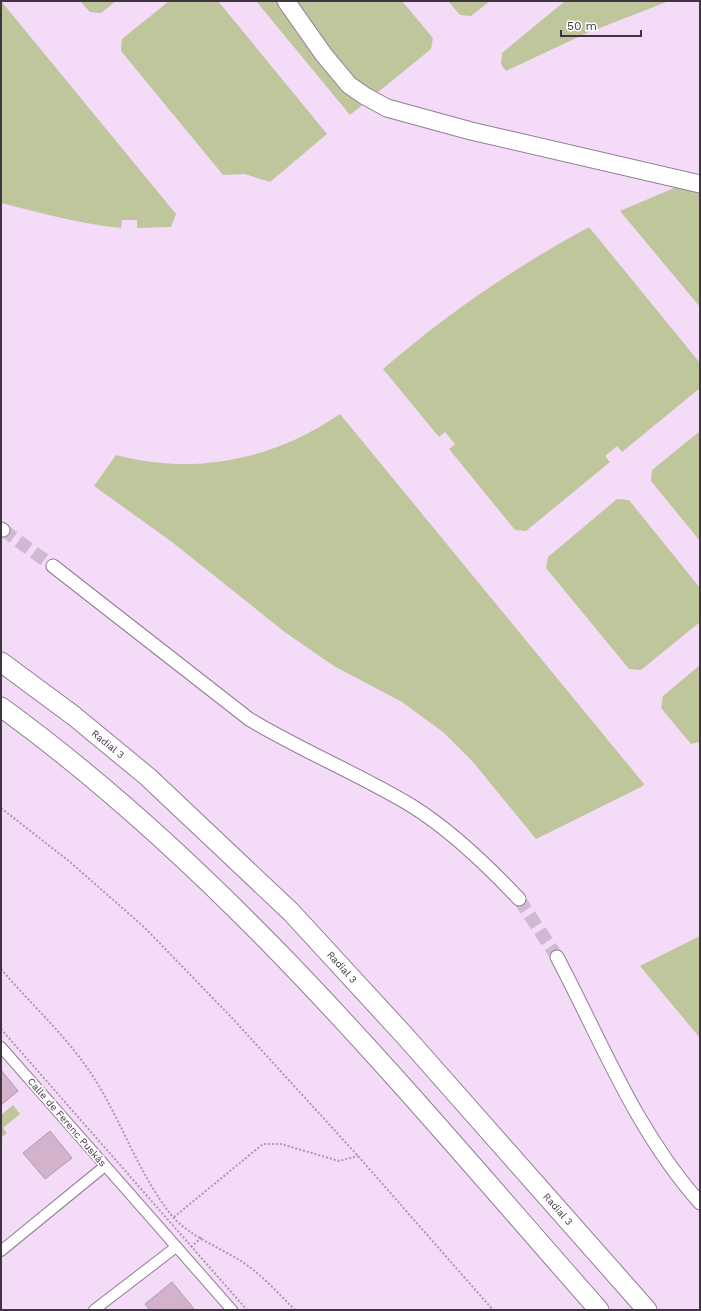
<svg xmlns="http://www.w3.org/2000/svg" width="701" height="1311" font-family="'Work Sans',sans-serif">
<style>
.green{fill:#bfc69c}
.building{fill:#d2b3cb;stroke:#b698af}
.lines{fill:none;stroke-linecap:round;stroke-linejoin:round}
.tertiary-tunnel{stroke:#d0bad3;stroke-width:13;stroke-dasharray:13 6;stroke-linecap:butt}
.minor-casing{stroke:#937c97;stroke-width:12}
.tertiary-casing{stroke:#937c97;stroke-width:15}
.primary-casing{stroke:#937c97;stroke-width:19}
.motorway-casing{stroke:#937c97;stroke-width:21}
.path{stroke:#ac99af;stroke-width:2;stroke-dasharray:2 2;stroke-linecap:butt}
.minor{stroke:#fff;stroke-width:10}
.tertiary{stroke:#fff;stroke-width:13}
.primary{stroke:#fff;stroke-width:17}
.motorway{stroke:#fff;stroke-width:19}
.labels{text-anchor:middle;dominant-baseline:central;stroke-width:3.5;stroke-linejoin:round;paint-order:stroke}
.street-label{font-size:10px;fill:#3f3540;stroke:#fff}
</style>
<rect width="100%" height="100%" fill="#f4dbf8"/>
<!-- green -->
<path class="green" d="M 1,1 L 176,214 L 171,227 L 137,228 L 137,220 L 122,220 L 121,228 C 80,224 41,213 1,203 Z
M 80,1 L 116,1 L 101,13 L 90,12 Z
M 169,1 L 218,1 L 327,134 L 270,182 L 245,174 L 223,175 L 121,51 L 122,39 Z
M 256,1 L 402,1 L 433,38 L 431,49 L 350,115 Z
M 448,1 L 490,1 L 471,16 L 460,15 Z
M 565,1 L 669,1 L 587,33 L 506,71 L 501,64 L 502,53 Z
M 700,177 L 700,307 L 620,211 Z
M 589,227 L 700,363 L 700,388 L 622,452 L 617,446 L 605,456 L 610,462 L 526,531 L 515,530 L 449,449 L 455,444 L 445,432 L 439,437 L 383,369 C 447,314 515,267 589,227 Z
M 340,414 L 644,784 L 643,786 L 536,839 L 473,762 L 443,732 L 402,702 L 334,666 L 286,633 L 172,542 L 94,486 L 116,455 C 195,476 273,460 340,414 Z
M 700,431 L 700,541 L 651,481 L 652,470 Z
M 617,499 L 629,500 L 700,588 L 700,622 L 641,670 L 629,669 L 546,568 L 548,557 Z
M 700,665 L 700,742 L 691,744 L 661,708 L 663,696 Z
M 700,936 L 700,1038 L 640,966 Z
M 13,1105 L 20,1114 L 3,1128 L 7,1133 L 1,1138 L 1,1115 Z"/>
<!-- building -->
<path class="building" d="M 1,1070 L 18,1091 L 1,1105 Z
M 50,1131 L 72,1158 L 45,1179 L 23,1153 Z
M 172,1282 L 195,1310 L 150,1310 L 145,1304 Z"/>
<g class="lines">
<!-- tertiary-tunnel -->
<path class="tertiary-tunnel" d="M 3,530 L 53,566
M 519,899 L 557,957"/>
<!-- minor casing -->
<g class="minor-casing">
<path id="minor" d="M 1,1047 L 232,1310
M 1,1251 L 105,1166
M 94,1310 L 176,1247"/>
</g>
<!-- tertiary casing -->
<g class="tertiary-casing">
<path id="tertiary" d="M 1,529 L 3,530
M 53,566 L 249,719 C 302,751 359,774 412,806 C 452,831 487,865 519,899
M 557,957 C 602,1042 635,1130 700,1203"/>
</g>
<!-- primary casing -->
<g class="primary-casing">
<path id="primary" d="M 286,1 L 324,55 L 349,85 L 365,96 L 387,108 L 471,131 L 700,184"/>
</g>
<!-- motorway casing -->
<g class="motorway-casing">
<path id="motorway" d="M 1,662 L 74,716 L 148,777 L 291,912 L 405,1036 L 647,1310
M 1,707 C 231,874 412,1098 599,1310"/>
</g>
<!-- path -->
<path class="path" d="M 1,808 L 70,862 L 144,927 L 233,1019 L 358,1156 L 493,1310
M 1,969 C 27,1000 59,1029 83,1062 C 119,1110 135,1171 173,1217 C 189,1236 223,1249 244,1263 C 263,1276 279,1294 295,1310
M 1,1029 L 247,1310
M 174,1217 L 263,1144 L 281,1144 L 339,1161 L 358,1156
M 191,1247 L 202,1237"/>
<!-- minor -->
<use href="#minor" class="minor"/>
<!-- tertiary -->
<use href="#tertiary" class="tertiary"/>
<!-- primary -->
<use href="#primary" class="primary"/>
<!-- motorway -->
<use href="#motorway" class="motorway"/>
</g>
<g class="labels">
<!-- street labels -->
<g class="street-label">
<text transform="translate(108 744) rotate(39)">Radial 3</text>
<text transform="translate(342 967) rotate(48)">Radial 3</text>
<text transform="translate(67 1122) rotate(49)">Calle de Ferenc Puskás</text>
<text transform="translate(558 1209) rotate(49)">Radial 3</text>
</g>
</g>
<!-- border -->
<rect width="701" height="1311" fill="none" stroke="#3f3540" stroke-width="4"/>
<!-- scale -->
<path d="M561 30v6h80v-6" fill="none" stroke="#3f3540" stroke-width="2"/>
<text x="567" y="30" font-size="12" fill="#3f3540" stroke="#ffffff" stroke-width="3" paint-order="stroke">50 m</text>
</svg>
